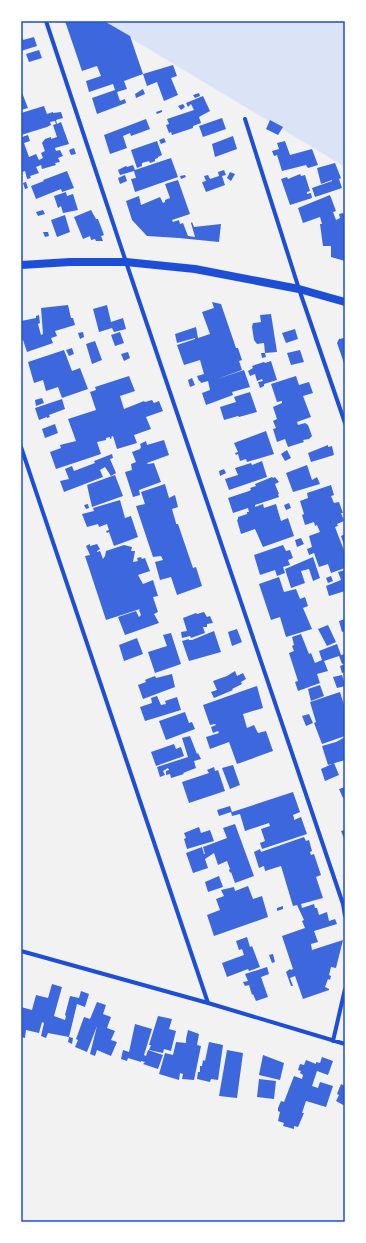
<svg xmlns="http://www.w3.org/2000/svg" width="366" height="1243" font-family="Lato,sans-serif">
<style>
.green{fill:#dbe4f7}
.building{fill:#3d67dc;fill-rule:evenodd}
.lines{fill:none;stroke-linecap:round;stroke-linejoin:round}
.minor{stroke:#1d4ed8;stroke-width:4}
.secondary{stroke:#1d4ed8;stroke-width:8}
.neatline{fill:none;stroke:#1d4ed8;stroke-width:1.5}
</style>
<rect width="100%" height="100%" fill="#f2f2f2"/>
<!-- green -->
<path class="green" d="M 102,21 L 345,21 L 345,167 Z"/>
<!-- building -->
<path class="building" d="M 65,21 L 104,21 L 130,36 L 143,74 L 124,81 L 127,89 L 117,92 L 120,101 L 125,99 L 126,103 L 97,114 L 92,98 L 115,90 L 113,84 L 89,92 L 86,81 L 101,76 L 97,66 L 82,71 Z
M 21,35 L 23,40 L 34,37 L 37,46 L 21,51 Z
M 39,50 L 42,58 L 29,62 L 26,54 Z
M 173,65 L 177,76 L 171,78 L 178,95 L 164,101 L 157,82 L 147,86 L 143,74 Z
M 143,89 L 145,94 L 136,98 L 135,94 Z
M 21,90 L 28,108 L 21,110 Z
M 199,93 L 200,96 L 195,98 L 193,95 Z
M 203,96 L 210,111 L 199,117 L 201,123 L 193,126 L 193,128 L 172,135 L 171,132 L 169,133 L 166,125 L 169,124 L 167,119 L 194,110 L 191,104 L 188,107 L 186,103 Z
M 183,104 L 185,107 L 181,110 L 178,106 Z
M 44,106 L 47,114 L 53,112 L 53,113 L 61,112 L 63,118 L 56,120 L 57,124 L 61,122 L 69,144 L 55,148 L 56,151 L 60,150 L 63,156 L 58,158 L 60,162 L 55,163 L 56,165 L 42,169 L 41,165 L 36,167 L 39,173 L 30,176 L 31,178 L 27,179 L 25,171 L 22,172 L 21,168 L 21,113 ZM 55,121 L 56,124 L 53,125 L 57,137 L 51,139 L 51,137 L 45,139 L 42,143 L 45,151 L 41,153 L 43,158 L 39,160 L 36,154 L 29,157 L 24,143 L 30,141 L 28,135 L 22,137 L 21,135 L 47,127 L 51,125 L 50,122 Z
M 162,110 L 162,112 L 157,114 L 156,112 Z
M 222,118 L 226,129 L 203,137 L 199,126 Z
M 146,119 L 150,129 L 131,136 L 130,133 L 123,136 L 127,148 L 110,154 L 104,135 Z
M 270,120 L 283,127 L 278,135 L 266,129 Z
M 233,136 L 237,149 L 215,157 L 212,144 Z
M 164,138 L 166,142 L 161,144 L 159,140 Z
M 157,141 L 162,155 L 158,157 L 158,158 L 155,159 L 155,161 L 153,162 L 150,163 L 149,161 L 142,163 L 142,166 L 137,168 L 131,150 Z
M 285,141 L 290,155 L 312,149 L 318,165 L 308,168 L 306,165 L 282,171 L 278,158 L 277,155 L 274,156 L 272,151 L 279,149 L 277,143 Z
M 74,148 L 76,154 L 71,155 L 69,150 Z
M 171,158 L 178,177 L 135,192 L 131,179 L 136,178 L 134,171 L 120,175 L 118,170 L 126,166 L 127,167 L 133,165 L 135,170 Z
M 335,163 L 341,178 L 339,179 L 342,188 L 315,197 L 312,188 L 332,181 L 332,180 L 321,184 L 317,168 Z
M 224,170 L 226,175 L 222,176 L 225,185 L 206,192 L 202,182 L 206,181 L 204,176 L 208,175 L 210,179 L 219,176 L 218,172 Z
M 67,171 L 74,188 L 62,192 L 61,189 L 36,199 L 31,186 L 44,181 L 43,180 Z
M 230,172 L 235,174 L 231,181 L 227,178 Z
M 300,174 L 301,176 L 305,175 L 310,191 L 307,192 L 307,194 L 311,193 L 312,198 L 290,205 L 281,179 L 287,177 L 288,179 Z
M 125,175 L 127,181 L 120,184 L 118,178 Z
M 185,175 L 186,177 L 181,179 L 180,176 Z
M 178,180 L 190,214 L 172,220 L 173,222 L 179,220 L 180,224 L 183,223 L 188,236 L 195,237 L 191,223 L 192,222 L 194,227 L 221,224 L 219,242 L 179,238 L 147,236 L 132,220 L 126,201 L 139,196 L 141,205 L 160,197 L 163,203 L 165,202 L 165,200 L 170,198 L 165,184 Z
M 26,182 L 28,188 L 25,189 L 23,183 Z
M 66,192 L 67,196 L 73,194 L 78,210 L 63,213 L 61,206 L 58,208 L 54,196 Z
M 330,195 L 336,211 L 333,212 L 336,220 L 340,218 L 339,214 L 343,213 L 345,217 L 345,261 L 331,257 L 331,246 L 323,246 L 320,224 L 322,224 L 320,217 L 303,223 L 298,208 Z
M 43,210 L 45,214 L 38,216 L 36,212 Z
M 91,210 L 96,219 L 98,219 L 104,235 L 101,236 L 103,241 L 96,241 L 95,239 L 91,240 L 90,236 L 83,239 L 74,217 Z
M 65,215 L 70,232 L 57,237 L 51,220 Z
M 43,232 L 48,232 L 49,236 L 45,237 Z
M 212,302 L 221,304 L 236,348 L 238,348 L 242,360 L 239,361 L 242,370 L 217,379 L 244,370 L 250,387 L 232,392 L 233,395 L 206,405 L 202,393 L 210,390 L 208,381 L 201,383 L 200,381 L 199,381 L 197,376 L 204,374 L 200,360 L 184,365 L 177,345 L 195,339 L 195,338 L 177,343 L 175,334 L 196,327 L 198,338 L 210,334 L 202,312 L 214,308 Z
M 68,305 L 71,318 L 73,318 L 75,325 L 55,331 L 57,336 L 51,338 L 53,343 L 27,352 L 23,340 L 21,340 L 21,321 L 36,318 L 36,316 L 39,315 L 40,323 L 38,324 L 41,335 L 43,334 L 41,308 Z
M 107,305 L 111,322 L 123,318 L 126,329 L 114,332 L 112,328 L 99,332 L 93,309 Z
M 271,314 L 277,352 L 265,353 L 264,343 L 257,344 L 254,340 L 252,327 L 253,323 L 261,322 L 260,315 Z
M 295,329 L 298,339 L 286,343 L 282,333 Z
M 83,332 L 84,337 L 80,339 L 78,333 Z
M 120,332 L 124,343 L 115,346 L 111,335 Z
M 344,338 L 345,339 L 345,366 L 337,343 L 339,339 Z
M 95,341 L 102,360 L 92,364 L 86,344 Z
M 72,348 L 74,354 L 69,356 L 66,350 Z
M 64,350 L 72,371 L 80,368 L 88,389 L 62,398 L 58,387 L 46,391 L 43,380 L 34,383 L 28,362 Z
M 300,350 L 304,362 L 291,365 L 287,353 Z
M 128,352 L 130,358 L 124,361 L 121,354 Z
M 261,353 L 265,353 L 266,357 L 262,358 Z
M 271,361 L 277,380 L 264,384 L 264,386 L 260,388 L 258,382 L 263,381 L 262,379 L 257,381 L 255,374 L 250,376 L 248,371 L 253,368 L 252,366 L 264,362 L 265,363 Z
M 129,376 L 135,391 L 120,396 L 124,409 L 144,401 L 145,402 L 152,400 L 154,403 L 159,401 L 163,411 L 146,417 L 151,429 L 134,435 L 137,443 L 117,449 L 113,436 L 111,437 L 112,438 L 110,439 L 110,437 L 106,438 L 106,440 L 97,442 L 101,454 L 56,469 L 50,452 L 61,448 L 60,445 L 76,441 L 68,419 L 96,410 L 90,392 L 96,390 L 95,387 Z
M 296,376 L 299,385 L 309,382 L 313,393 L 303,396 L 311,417 L 297,422 L 298,425 L 305,423 L 308,425 L 312,436 L 309,439 L 303,440 L 304,442 L 288,447 L 285,439 L 277,442 L 273,429 L 276,428 L 273,421 L 277,419 L 273,407 L 282,403 L 282,401 L 277,402 L 271,384 Z
M 192,378 L 195,385 L 190,387 L 188,380 Z
M 250,392 L 257,412 L 239,417 L 238,416 L 224,420 L 220,407 L 236,402 L 234,397 Z
M 42,398 L 44,403 L 36,406 L 35,400 Z
M 62,399 L 65,409 L 49,415 L 50,417 L 47,418 L 47,417 L 39,420 L 35,408 Z
M 55,424 L 58,433 L 45,438 L 42,429 Z
M 266,431 L 274,454 L 247,462 L 246,459 L 240,461 L 238,454 L 236,455 L 235,453 L 238,452 L 234,443 Z
M 164,440 L 169,455 L 147,463 L 148,464 L 154,463 L 161,482 L 139,490 L 140,495 L 133,497 L 125,472 L 132,470 L 131,464 L 136,462 L 132,452 L 140,449 L 141,447 L 140,444 L 146,441 L 147,445 Z
M 328,445 L 328,447 L 332,446 L 334,455 L 311,462 L 308,453 Z
M 287,450 L 291,458 L 285,461 L 281,454 Z
M 112,454 L 113,458 L 110,459 L 116,473 L 111,476 L 105,467 L 100,470 L 103,477 L 64,492 L 60,481 L 69,479 L 65,469 L 72,466 L 74,471 L 95,463 L 94,461 Z
M 262,461 L 267,477 L 229,490 L 225,479 L 238,475 L 235,468 L 251,463 L 252,465 Z
M 307,465 L 312,480 L 317,477 L 320,484 L 293,492 L 286,473 Z
M 224,469 L 226,473 L 220,476 L 219,471 Z
M 115,475 L 123,496 L 92,507 L 87,485 Z
M 272,477 L 273,478 L 275,477 L 279,482 L 275,484 L 279,494 L 278,494 L 279,497 L 255,505 L 255,507 L 263,504 L 264,508 L 276,504 L 281,521 L 288,518 L 294,536 L 263,547 L 255,529 L 241,534 L 237,520 L 238,519 L 238,517 L 247,514 L 247,512 L 249,512 L 248,508 L 233,513 L 228,498 L 249,491 L 251,490 L 250,488 L 256,486 L 255,484 Z
M 165,484 L 169,498 L 175,495 L 178,507 L 172,509 L 176,523 L 176,524 L 178,524 L 193,568 L 196,567 L 202,586 L 177,595 L 171,577 L 160,580 L 155,562 L 163,560 L 161,556 L 153,557 L 136,506 L 145,504 L 141,492 Z
M 331,485 L 334,495 L 331,496 L 334,503 L 339,502 L 343,513 L 341,513 L 344,521 L 337,524 L 338,526 L 335,527 L 345,553 L 345,568 L 331,573 L 328,564 L 319,567 L 314,553 L 309,555 L 307,549 L 312,547 L 309,536 L 320,532 L 317,525 L 315,526 L 314,522 L 305,525 L 302,515 L 304,514 L 300,501 L 308,498 L 307,493 Z
M 120,500 L 125,518 L 131,516 L 138,537 L 114,546 L 109,532 L 107,533 L 106,531 L 109,530 L 107,524 L 99,527 L 98,524 L 87,527 L 82,514 L 94,511 L 93,508 Z
M 289,503 L 291,508 L 286,510 L 284,505 Z
M 88,504 L 89,508 L 86,509 L 84,505 Z
M 345,534 L 345,548 L 341,536 Z
M 301,538 L 304,544 L 297,547 L 295,540 Z
M 90,544 L 90,546 L 97,544 L 100,549 L 97,551 L 97,552 L 100,551 L 103,559 L 105,556 L 106,551 L 124,545 L 132,547 L 131,551 L 135,551 L 133,562 L 138,561 L 137,558 L 141,557 L 142,559 L 145,558 L 150,571 L 138,575 L 143,584 L 153,580 L 158,596 L 153,597 L 158,612 L 154,614 L 159,623 L 125,635 L 118,617 L 136,611 L 139,617 L 141,615 L 139,610 L 140,609 L 106,620 L 85,556 L 90,555 L 86,546 Z
M 283,545 L 286,551 L 290,550 L 293,558 L 288,560 L 290,565 L 283,567 L 285,573 L 277,576 L 275,570 L 260,575 L 254,555 Z
M 313,557 L 320,578 L 313,581 L 309,569 L 301,571 L 305,583 L 291,588 L 285,569 Z
M 345,570 L 345,591 L 329,596 L 326,586 L 341,580 L 338,572 Z
M 331,576 L 333,581 L 328,583 L 326,578 Z
M 279,577 L 284,592 L 296,589 L 300,599 L 305,597 L 308,606 L 303,608 L 312,629 L 286,637 L 280,617 L 271,620 L 259,584 Z
M 204,612 L 207,617 L 210,616 L 213,623 L 207,624 L 207,627 L 203,627 L 205,633 L 191,638 L 190,636 L 182,638 L 181,632 L 187,631 L 183,618 L 196,613 L 197,614 Z
M 345,619 L 345,631 L 342,632 L 339,621 Z
M 328,625 L 336,642 L 327,646 L 318,629 Z
M 237,629 L 242,642 L 232,646 L 228,632 Z
M 214,631 L 221,652 L 189,661 L 182,641 L 189,639 L 189,640 L 192,640 Z
M 171,633 L 181,664 L 155,673 L 148,652 L 167,646 L 163,635 Z
M 301,634 L 309,654 L 311,653 L 315,663 L 322,660 L 319,651 L 337,644 L 341,655 L 345,654 L 345,663 L 342,664 L 339,656 L 324,661 L 328,671 L 317,674 L 320,683 L 298,691 L 295,682 L 298,681 L 289,653 L 294,651 L 292,646 L 294,645 L 292,637 Z
M 137,638 L 143,654 L 124,661 L 119,645 Z
M 345,664 L 345,672 L 342,673 L 340,666 Z
M 235,671 L 237,676 L 243,673 L 246,679 L 241,682 L 242,684 L 232,689 L 233,690 L 214,698 L 211,692 L 217,690 L 213,681 L 227,676 Z
M 172,674 L 175,687 L 143,699 L 138,685 L 146,682 L 145,680 L 147,679 L 155,676 L 156,678 Z
M 342,675 L 345,686 L 337,688 L 333,677 Z
M 320,685 L 324,696 L 311,701 L 308,689 Z
M 257,686 L 263,708 L 243,714 L 247,728 L 254,725 L 258,733 L 266,731 L 273,751 L 237,764 L 229,742 L 210,749 L 206,737 L 219,733 L 218,731 L 213,733 L 211,727 L 216,725 L 215,724 L 210,725 L 203,705 Z
M 340,692 L 345,708 L 345,736 L 322,744 L 314,723 L 316,722 L 310,702 Z
M 157,696 L 161,705 L 166,704 L 165,701 L 177,697 L 181,710 L 145,721 L 140,707 L 152,703 L 151,698 Z
M 185,712 L 189,723 L 192,722 L 195,729 L 166,740 L 159,721 Z
M 309,714 L 313,723 L 306,726 L 302,716 Z
M 190,736 L 197,754 L 198,753 L 201,759 L 194,761 L 196,768 L 183,773 L 184,774 L 171,778 L 170,774 L 166,775 L 166,771 L 169,770 L 168,768 L 163,771 L 165,775 L 160,777 L 157,767 L 188,757 L 182,738 Z
M 345,737 L 345,760 L 328,765 L 322,746 L 336,742 Z
M 174,744 L 176,749 L 181,747 L 184,756 L 156,766 L 151,752 Z
M 334,763 L 339,775 L 325,781 L 321,769 Z
M 233,765 L 240,785 L 230,789 L 222,768 Z
M 214,767 L 215,771 L 218,770 L 225,791 L 189,803 L 182,782 L 209,773 L 207,770 Z
M 345,787 L 345,797 L 343,798 L 339,789 Z
M 293,792 L 300,812 L 293,815 L 294,818 L 294,820 L 301,817 L 307,834 L 262,849 L 260,843 L 265,841 L 261,829 L 270,826 L 269,823 L 245,831 L 240,814 L 232,816 L 231,812 L 219,816 L 217,810 L 230,806 L 232,812 Z
M 235,824 L 254,876 L 235,883 L 231,872 L 230,873 L 229,870 L 230,869 L 227,861 L 218,865 L 214,853 L 205,859 L 208,868 L 193,873 L 186,853 L 202,847 L 204,854 L 205,854 L 203,847 L 227,838 L 223,828 Z
M 199,827 L 201,833 L 210,830 L 214,841 L 187,849 L 184,839 L 186,838 L 184,833 Z
M 345,830 L 345,841 L 341,831 Z
M 304,837 L 306,841 L 309,840 L 312,851 L 310,852 L 311,855 L 314,854 L 321,875 L 316,877 L 323,898 L 301,904 L 302,908 L 314,904 L 315,908 L 317,908 L 319,915 L 327,912 L 329,921 L 335,919 L 337,924 L 314,931 L 318,942 L 311,944 L 312,950 L 343,940 L 336,968 L 331,967 L 329,975 L 331,976 L 330,980 L 328,979 L 325,987 L 329,989 L 329,990 L 303,999 L 295,976 L 290,978 L 293,986 L 291,986 L 286,972 L 290,969 L 291,970 L 293,969 L 282,936 L 305,928 L 302,921 L 304,920 L 297,905 L 293,906 L 281,866 L 265,871 L 264,866 L 259,868 L 254,852 L 260,849 L 261,852 Z
M 219,876 L 223,887 L 208,892 L 205,882 Z
M 248,886 L 253,899 L 262,896 L 268,917 L 214,936 L 207,915 L 220,910 L 216,899 L 224,896 L 221,890 L 234,887 L 235,891 Z
M 283,906 L 283,909 L 277,911 L 277,908 Z
M 247,937 L 250,947 L 252,946 L 260,967 L 249,971 L 248,969 L 227,977 L 222,963 L 244,955 L 242,949 L 239,950 L 236,941 Z
M 273,954 L 275,962 L 272,963 L 269,955 Z
M 267,967 L 269,974 L 261,977 L 268,997 L 256,1001 L 253,994 L 252,995 L 249,985 L 245,986 L 243,982 L 248,981 L 245,974 Z
M 52,984 L 62,987 L 54,1016 L 65,1020 L 66,1016 L 65,1015 L 70,996 L 79,998 L 81,991 L 89,994 L 85,1007 L 77,1004 L 69,1037 L 48,1033 L 46,1038 L 41,1036 L 44,1023 L 42,1022 L 39,1033 L 26,1030 L 25,1038 L 21,1037 L 21,1007 L 32,1010 L 36,995 L 48,998 Z
M 97,1002 L 106,1005 L 103,1014 L 111,1017 L 107,1028 L 115,1031 L 111,1040 L 117,1042 L 111,1056 L 97,1050 L 95,1056 L 90,1054 L 97,1026 L 87,1052 L 75,1047 L 78,1040 L 76,1039 L 84,1017 L 90,1019 Z
M 158,1016 L 172,1019 L 169,1029 L 176,1031 L 171,1051 L 164,1049 L 163,1053 L 149,1050 L 151,1045 L 149,1045 Z
M 135,1024 L 152,1029 L 144,1055 L 146,1056 L 148,1050 L 163,1055 L 158,1069 L 143,1064 L 145,1062 L 141,1061 L 141,1062 L 128,1058 L 127,1061 L 121,1059 L 123,1050 L 129,1052 Z
M 188,1030 L 199,1034 L 197,1045 L 201,1046 L 194,1080 L 182,1079 L 183,1074 L 180,1073 L 179,1080 L 159,1074 L 165,1053 L 173,1055 L 176,1042 L 186,1043 L 186,1039 Z
M 69,1037 L 73,1038 L 72,1044 L 68,1042 Z
M 209,1042 L 223,1045 L 218,1080 L 211,1079 L 210,1082 L 197,1079 L 198,1072 L 200,1072 L 200,1066 L 202,1066 L 203,1060 L 205,1061 Z
M 227,1050 L 243,1053 L 237,1098 L 219,1096 Z
M 263,1055 L 284,1063 L 280,1080 L 259,1075 Z
M 322,1057 L 333,1061 L 328,1075 L 317,1071 L 312,1086 L 318,1088 L 320,1082 L 333,1086 L 326,1107 L 306,1101 L 302,1113 L 304,1113 L 298,1127 L 294,1126 L 294,1129 L 283,1126 L 284,1123 L 278,1121 L 280,1112 L 278,1111 L 278,1108 L 281,1101 L 284,1102 L 294,1076 L 302,1079 L 303,1075 L 300,1073 L 301,1071 L 298,1070 L 300,1064 L 304,1065 L 306,1060 L 316,1064 L 316,1062 L 320,1063 Z
M 259,1079 L 276,1081 L 274,1099 L 257,1097 Z
M 341,1084 L 345,1086 L 345,1106 L 336,1101 L 339,1095 L 337,1094 Z"/>
<g class="lines">
<!-- minor -->
<path class="minor" d="M 46,21 L 126,262 L 343,904 L 345,916
M 245,119 L 299,289 L 345,423
M 21,447 L 208,1003
M 21,951 L 208,1003 L 345,1044
M 333,1041 L 345,989"/>
<!-- secondary -->
<path class="secondary" d="M 21,265 L 70,262 L 126,262 L 195,269 L 299,289 L 345,302"/>
</g>
<!-- border -->
<rect width="366" height="1243" fill="none" stroke="#ffffff" stroke-width="44"/>
<rect x="22" y="22" width="322" height="1199" class="neatline"/>
</svg>
